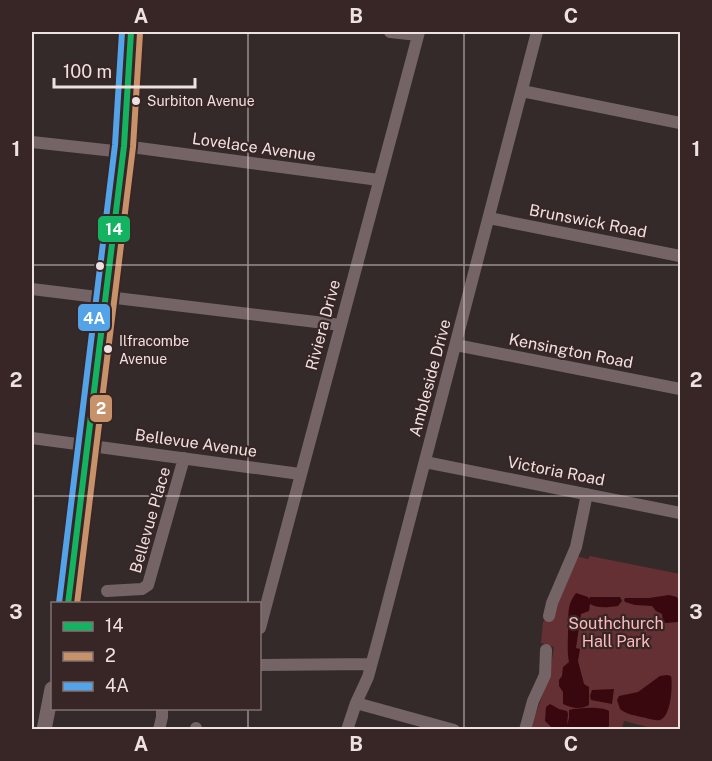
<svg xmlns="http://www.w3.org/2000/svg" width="712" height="761" font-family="'Public Sans',sans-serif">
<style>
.green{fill:#643033}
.water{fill:#39080f}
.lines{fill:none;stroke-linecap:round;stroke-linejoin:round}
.minor{stroke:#756465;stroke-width:12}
.major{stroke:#756566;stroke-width:15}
.bus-1-casing{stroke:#382626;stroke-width:10}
.bus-2-casing{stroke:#382626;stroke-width:10}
.bus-3-casing{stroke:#382626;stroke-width:10}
.bus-1{stroke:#13b361;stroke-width:6}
.bus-2{stroke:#c7916a;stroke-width:6}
.bus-3{stroke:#53a3e8;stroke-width:6}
.grid{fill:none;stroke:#eee2e1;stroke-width:1.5;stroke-opacity:0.55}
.bus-dot{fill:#eee2e1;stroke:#382626;stroke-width:2}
.labels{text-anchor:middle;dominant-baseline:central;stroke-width:4.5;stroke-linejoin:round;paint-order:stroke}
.bus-label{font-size:14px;fill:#eee2e1;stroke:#382626;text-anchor:start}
.street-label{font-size:16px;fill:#eee2e1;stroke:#382626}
.park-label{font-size:16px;fill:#febbbb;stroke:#382626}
.line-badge{stroke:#382626;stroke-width:2}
.badge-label{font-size:16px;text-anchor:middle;font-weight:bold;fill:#fff}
.neatline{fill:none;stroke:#eee2e1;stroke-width:2}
.grid-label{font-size:20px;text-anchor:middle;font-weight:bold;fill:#eee2e1}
</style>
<rect width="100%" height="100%" fill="#342a2a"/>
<!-- green -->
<path class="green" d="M 576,556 L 588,559 L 590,556 L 680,574 L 680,729 L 656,729 L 624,721 L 622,729 L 530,730 L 549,677 L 554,647 L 541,643 L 543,622 C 555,610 568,573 576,556 Z"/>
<!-- water -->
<path class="water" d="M 576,593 L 588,597 L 589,599 L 590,597 L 620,597 L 622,601 L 618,606 C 609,607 598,609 590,604 L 589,611 L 581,614 L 576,648 L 580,649 L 578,661 L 584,684 L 589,687 L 589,705 C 581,710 571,708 563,704 L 563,692 L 559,686 L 559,680 L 562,676 L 563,667 L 569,662 C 567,651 568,642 568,631 C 569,616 566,606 576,593 Z
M 669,595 L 677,597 L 678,599 L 680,619 L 678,622 L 666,623 L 663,622 L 662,614 L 656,611 L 652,606 L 635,605 L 625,602 L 624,600 L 625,598 L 649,598 Z
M 667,675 L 671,676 C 673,685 671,717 660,720 C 655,721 647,718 641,717 C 633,715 626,714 620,709 L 617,700 L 619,696 L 638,692 L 660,676 Z
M 614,689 L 612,704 L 591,700 L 590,696 L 592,690 Z
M 550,704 L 559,709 L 567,711 L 568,714 L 567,725 L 569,718 L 569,710 C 579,708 601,706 609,711 L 609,726 L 607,729 L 565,729 L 566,726 L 563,729 L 553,729 L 545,721 L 546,707 Z"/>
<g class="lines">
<!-- minor -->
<path class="minor" d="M 390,32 L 418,35
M 522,91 L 680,123
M 32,142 L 123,152
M 124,146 L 379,180
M 489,218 L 680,256
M 32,289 L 97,297 L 116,298 L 341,325
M 456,345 L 680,389
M 32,438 L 300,474
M 425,462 L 680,513
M 107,591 L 142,589 L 148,585 L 184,458
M 549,616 L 552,603 L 576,547 L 587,494
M 260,628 L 419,32
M 260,665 L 371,664
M 356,703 L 454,730
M 159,730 L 162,717 L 162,708
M 196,730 L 196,728
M 347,730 L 356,703 L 368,677 L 381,629 L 537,32
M 525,730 L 533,701 L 545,675 L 546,650"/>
<!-- major -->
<path class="major" d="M 68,604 L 124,146 L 131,32
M 44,730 L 52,689"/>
<!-- bus-1 casing -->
<g class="bus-1-casing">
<path id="bus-1" d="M 68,604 L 124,146 L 131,32"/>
</g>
<!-- bus-2 casing -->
<g class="bus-2-casing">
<path id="bus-2" d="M 77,604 L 133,147 L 140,33"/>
</g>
<!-- bus-3 casing -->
<g class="bus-3-casing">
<path id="bus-3" d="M 59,603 L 115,145 L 122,32"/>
</g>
<!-- bus-1 -->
<use href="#bus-1" class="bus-1"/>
<!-- bus-2 -->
<use href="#bus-2" class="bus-2"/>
<!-- bus-3 -->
<use href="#bus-3" class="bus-3"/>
</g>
<!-- grid -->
<path class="grid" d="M 248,32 L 248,604M 464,32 L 464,730M 32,265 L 680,265M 32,496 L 680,496M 248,708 L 248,730"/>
<!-- markers -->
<g class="bus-dot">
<circle cx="136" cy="101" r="5"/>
<circle cx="100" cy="266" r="5"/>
<circle cx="108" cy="349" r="5"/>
</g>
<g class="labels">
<!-- bus labels -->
<g class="bus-label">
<text x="147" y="101">Surbiton Avenue</text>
<text x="119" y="341">Ilfracombe<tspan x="119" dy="18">Avenue</tspan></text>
</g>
<!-- street labels -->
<g class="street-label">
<text transform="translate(254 147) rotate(8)">Lovelace Avenue</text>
<text transform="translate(588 221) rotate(11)">Brunswick Road</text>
<text transform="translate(323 325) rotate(-75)">Riviera Drive</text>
<text transform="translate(571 351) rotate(11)">Kensington Road</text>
<text transform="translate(430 378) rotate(-75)">Ambleside Drive</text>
<text transform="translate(196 443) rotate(8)">Bellevue Avenue</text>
<text transform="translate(556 471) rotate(11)">Victoria Road</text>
<text transform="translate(150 520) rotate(-74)">Bellevue Place</text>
</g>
<!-- park labels -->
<g class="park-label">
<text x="616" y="623">Southchurch<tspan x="616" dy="18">Hall Park</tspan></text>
</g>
</g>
<g class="line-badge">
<rect x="97" y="215" width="34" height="28" rx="6" fill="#13b361"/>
<rect x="77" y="303" width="34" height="29" rx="6" fill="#53a3e8"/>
<rect x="89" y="394" width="24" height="29" rx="6" fill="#c7916a"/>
</g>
<g class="badge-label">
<text x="114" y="235">14</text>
<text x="94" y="324">4A</text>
<text x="101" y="414">2</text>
</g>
<!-- border -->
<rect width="712" height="761" fill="none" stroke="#382626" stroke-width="66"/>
<!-- legend -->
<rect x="51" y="602" width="210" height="108" fill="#382626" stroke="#817171" stroke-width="1.5"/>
<rect x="63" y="622" width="30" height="9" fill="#13b361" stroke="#817171" stroke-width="1.5"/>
<text x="105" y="632" font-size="18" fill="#eee2e1">14</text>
<rect x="63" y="652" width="30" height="9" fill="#c7916a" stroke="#817171" stroke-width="1.5"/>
<text x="105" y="662" font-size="18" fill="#eee2e1">2</text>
<rect x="63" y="682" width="30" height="9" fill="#53a3e8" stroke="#817171" stroke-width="1.5"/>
<text x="105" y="692" font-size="18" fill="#eee2e1">4A</text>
<!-- scale -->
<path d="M54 78v9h141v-9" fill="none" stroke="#eee2e1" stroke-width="3"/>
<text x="63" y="78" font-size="18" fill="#eee2e1" stroke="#382626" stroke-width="4.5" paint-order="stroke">100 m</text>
<rect x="33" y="33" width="646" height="695" class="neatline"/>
<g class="grid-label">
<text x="141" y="23">A</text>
<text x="356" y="23">B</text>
<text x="571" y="23">C</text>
<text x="16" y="156">1</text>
<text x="696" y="156">1</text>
<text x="16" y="387">2</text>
<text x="696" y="387">2</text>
<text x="16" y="619">3</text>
<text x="696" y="619">3</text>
<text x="141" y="751">A</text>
<text x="356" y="751">B</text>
<text x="571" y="751">C</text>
</g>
</svg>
